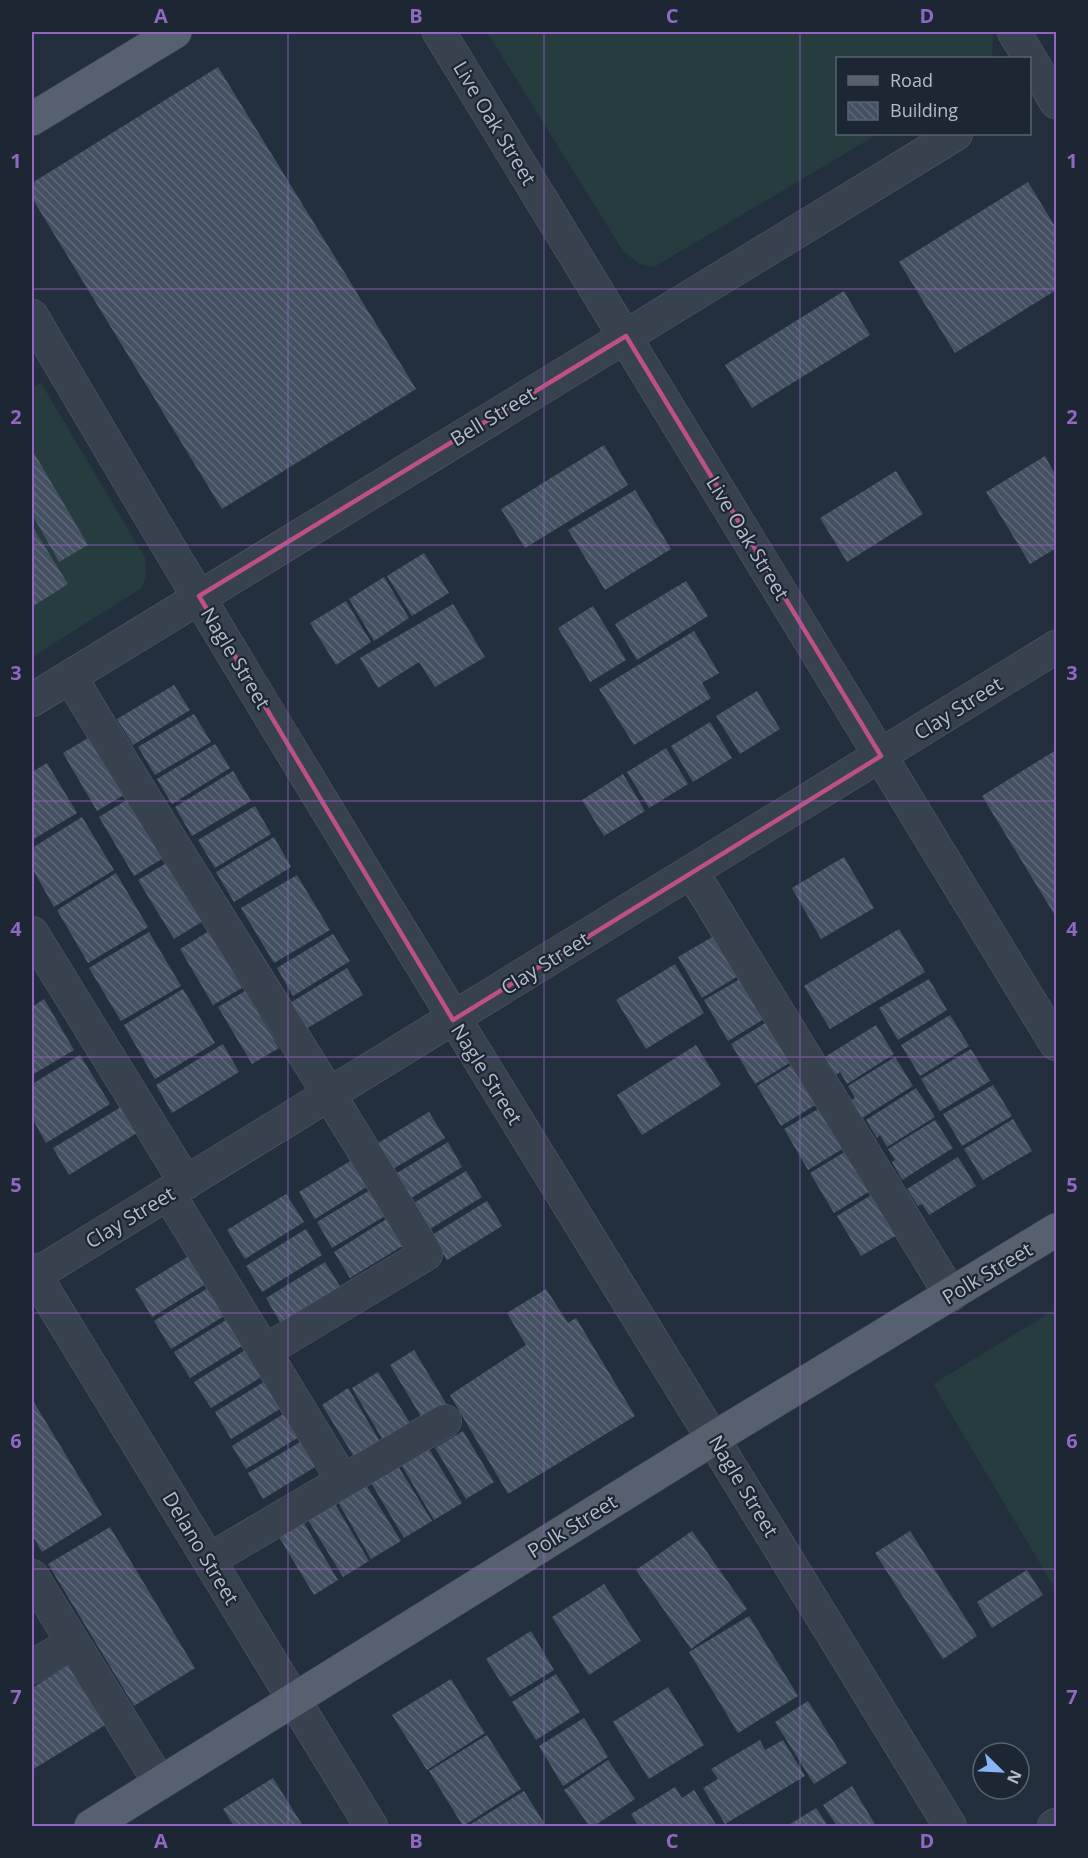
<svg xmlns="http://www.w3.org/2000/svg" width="1088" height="1858" font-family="'Open Sans',sans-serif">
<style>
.grass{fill:#263c3f}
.building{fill:url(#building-back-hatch)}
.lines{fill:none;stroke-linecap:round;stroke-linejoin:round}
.minor-casing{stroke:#565f6c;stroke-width:34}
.major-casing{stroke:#414a57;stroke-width:34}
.minor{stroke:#38414e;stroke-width:33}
.major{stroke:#56606e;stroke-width:33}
.marked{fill:none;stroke:#bd5182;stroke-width:4.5;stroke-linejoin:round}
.grid{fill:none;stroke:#9266c3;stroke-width:1.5;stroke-opacity:0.55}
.labels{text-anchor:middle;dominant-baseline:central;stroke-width:4.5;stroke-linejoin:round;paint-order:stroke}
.street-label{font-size:20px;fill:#b4bcc9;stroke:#1d2633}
.neatline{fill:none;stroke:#9266c3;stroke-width:2}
.grid-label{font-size:20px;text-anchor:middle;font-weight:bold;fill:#9266c3}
</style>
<defs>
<pattern id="building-back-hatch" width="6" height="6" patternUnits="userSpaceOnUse" patternTransform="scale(1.5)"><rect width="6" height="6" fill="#455162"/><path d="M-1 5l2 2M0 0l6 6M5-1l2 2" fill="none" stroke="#5d6877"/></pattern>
</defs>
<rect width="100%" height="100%" fill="#242f3e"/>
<!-- grass -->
<path class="grass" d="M 487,32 L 993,32 L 992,55 L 989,58 L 838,58 L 838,134 L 878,134 L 654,267 L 639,264 L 623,251 Z
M 41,383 L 145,558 L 146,576 L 142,588 L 32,657 L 32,388 Z
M 1056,1309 L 1056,1590 L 933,1384 Z"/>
<!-- building -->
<path class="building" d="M 218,67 L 416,389 L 222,509 L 32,198 L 32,183 Z
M 1028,182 L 1056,228 L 1056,290 L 955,353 L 899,262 Z
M 844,291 L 870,335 L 752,408 L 725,365 Z
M 604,445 L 628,485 L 525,548 L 501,509 Z
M 34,453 L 88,545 L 59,562 L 32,514 L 32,454 Z
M 1045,456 L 1056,476 L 1056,548 L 1030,564 L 986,492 Z
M 896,471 L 923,514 L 847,562 L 820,518 Z
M 635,490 L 671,549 L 605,590 L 568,530 Z
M 32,526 L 68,584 L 32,607 Z
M 424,553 L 449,593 L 412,616 L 387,576 Z
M 384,577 L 409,618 L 374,641 L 349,599 Z
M 686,581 L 708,616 L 637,660 L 615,624 Z
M 346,601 L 371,642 L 336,665 L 310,623 Z
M 453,604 L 485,657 L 435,687 L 419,662 L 378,688 L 360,658 Z
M 593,606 L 626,660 L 590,682 L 558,628 Z
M 694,631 L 719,673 L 702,683 L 711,698 L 634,745 L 599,689 Z
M 174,685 L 190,710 L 133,745 L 117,719 Z
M 757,691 L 780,729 L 740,754 L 716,716 Z
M 194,714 L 211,742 L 155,775 L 138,747 Z
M 710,722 L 732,758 L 693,782 L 671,746 Z
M 93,735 L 127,793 L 97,811 L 63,753 Z
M 215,744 L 230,768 L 172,804 L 157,779 Z
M 666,748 L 688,784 L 649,808 L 627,772 Z
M 1056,750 L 1056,917 L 982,796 Z
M 47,763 L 77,813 L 32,840 L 32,772 Z
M 233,771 L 251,801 L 192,836 L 175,807 Z
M 623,774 L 645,811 L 604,836 L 582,800 Z
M 130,798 L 165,857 L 134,876 L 99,817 Z
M 255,806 L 271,834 L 215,868 L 198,840 Z
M 82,817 L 114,870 L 54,907 L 32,868 L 32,848 Z
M 274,837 L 291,867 L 234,902 L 216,872 Z
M 844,857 L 874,908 L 821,939 L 792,888 Z
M 168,862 L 203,921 L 174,939 L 138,880 Z
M 116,873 L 148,927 L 88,963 L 57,910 Z
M 297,875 L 330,930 L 274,963 L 241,908 Z
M 899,929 L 925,972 L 830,1029 L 804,986 Z
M 209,931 L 242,988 L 213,1005 L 180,949 Z
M 149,932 L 181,986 L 121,1021 L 89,968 Z
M 333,934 L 350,961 L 293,996 L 277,968 Z
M 714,936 L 738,976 L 702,998 L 678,957 Z
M 675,964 L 704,1013 L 646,1049 L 616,1000 Z
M 347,968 L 363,995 L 306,1029 L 290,1003 Z
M 740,979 L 764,1019 L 728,1041 L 704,1000 Z
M 929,979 L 947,1010 L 898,1040 L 879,1008 Z
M 183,989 L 215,1043 L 155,1079 L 124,1025 Z
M 245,991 L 279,1048 L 252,1064 L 218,1007 Z
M 44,999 L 74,1050 L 32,1075 L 32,1007 Z
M 950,1015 L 969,1046 L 920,1076 L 901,1045 Z
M 767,1022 L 791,1062 L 755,1084 L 731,1044 Z
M 876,1025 L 894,1054 L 847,1084 L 840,1072 L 836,1075 L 825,1057 Z
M 223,1044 L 239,1072 L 172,1113 L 156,1085 Z
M 696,1045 L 721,1085 L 642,1135 L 617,1095 Z
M 971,1049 L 990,1081 L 940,1111 L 921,1079 Z
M 80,1055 L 110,1104 L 46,1143 L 32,1118 L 32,1084 Z
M 895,1057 L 913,1086 L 862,1118 L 851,1100 L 855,1098 L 848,1086 Z
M 793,1064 L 817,1104 L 781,1126 L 757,1086 Z
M 993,1085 L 1012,1116 L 962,1146 L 943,1114 Z
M 916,1088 L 935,1117 L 887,1147 L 880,1135 L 877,1138 L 866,1120 Z
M 121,1107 L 137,1133 L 69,1175 L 53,1148 Z
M 820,1108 L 844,1148 L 808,1170 L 784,1129 Z
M 429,1112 L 445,1138 L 393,1169 L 378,1143 Z
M 1013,1119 L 1032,1151 L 983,1180 L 964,1149 Z
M 935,1120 L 953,1148 L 902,1180 L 892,1162 L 895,1160 L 888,1149 Z
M 448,1142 L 462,1167 L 411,1198 L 397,1173 Z
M 846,1151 L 870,1191 L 834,1213 L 810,1173 Z
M 958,1157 L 976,1186 L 929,1215 L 922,1204 L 918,1206 L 907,1189 Z
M 352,1160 L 368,1186 L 315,1219 L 299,1192 Z
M 466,1171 L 482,1197 L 430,1229 L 414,1203 Z
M 370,1190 L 385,1216 L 332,1248 L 317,1222 Z
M 286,1194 L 304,1222 L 245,1259 L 227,1230 Z
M 873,1194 L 897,1235 L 861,1256 L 837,1216 Z
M 487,1201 L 502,1226 L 447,1260 L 432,1235 Z
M 388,1218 L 404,1245 L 350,1278 L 334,1252 Z
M 306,1229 L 322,1255 L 262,1292 L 246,1266 Z
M 194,1253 L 211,1281 L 152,1317 L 135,1289 Z
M 325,1262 L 341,1288 L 281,1324 L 266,1298 Z
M 213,1285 L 229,1313 L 171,1349 L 154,1321 Z
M 546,1289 L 568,1323 L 576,1318 L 635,1416 L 508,1494 L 450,1395 L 526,1345 L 507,1313 Z
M 231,1317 L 247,1343 L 190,1378 L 174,1352 Z
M 250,1347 L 266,1374 L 211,1408 L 194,1382 Z
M 414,1350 L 447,1405 L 423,1420 L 390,1365 Z
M 378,1372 L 412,1426 L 384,1442 L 352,1388 Z
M 267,1380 L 283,1407 L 231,1439 L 215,1412 Z
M 348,1388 L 382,1445 L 356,1460 L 322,1405 Z
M 32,1399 L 102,1515 L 42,1552 L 32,1535 Z
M 285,1413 L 299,1437 L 246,1469 L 232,1446 Z
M 463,1431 L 494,1482 L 466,1499 L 435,1448 Z
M 300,1442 L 315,1467 L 263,1499 L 248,1473 Z
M 429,1449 L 462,1503 L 434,1520 L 402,1466 Z
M 398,1466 L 432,1521 L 404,1538 L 371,1483 Z
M 366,1485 L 401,1541 L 371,1559 L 338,1502 Z
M 335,1504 L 369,1561 L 343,1577 L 308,1520 Z
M 304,1523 L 338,1580 L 314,1595 L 279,1537 Z
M 110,1527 L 195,1668 L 134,1706 L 48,1564 Z
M 692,1531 L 747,1609 L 691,1649 L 636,1570 Z
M 910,1531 L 977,1636 L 943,1659 L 875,1553 Z
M 1027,1570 L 1043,1595 L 992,1628 L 977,1602 Z
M 604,1584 L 641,1641 L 589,1675 L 552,1617 Z
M 749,1616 L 798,1696 L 738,1733 L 689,1652 Z
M 531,1631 L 554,1670 L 510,1697 L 486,1659 Z
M 70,1664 L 107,1724 L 32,1770 L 32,1688 Z
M 556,1674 L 580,1712 L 536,1740 L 512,1702 Z
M 451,1679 L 485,1733 L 427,1770 L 392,1715 Z
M 668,1687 L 704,1745 L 649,1779 L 613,1722 Z
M 808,1701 L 847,1763 L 814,1784 L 775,1722 Z
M 584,1718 L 608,1757 L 563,1786 L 539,1746 Z
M 487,1735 L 521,1789 L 463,1826 L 429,1771 Z
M 760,1740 L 765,1750 L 783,1740 L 805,1776 L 725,1824 L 703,1788 L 718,1779 L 711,1769 Z
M 608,1760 L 635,1799 L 594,1826 L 589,1826 L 564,1790 Z
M 273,1778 L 303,1826 L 234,1826 L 223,1809 Z
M 852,1786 L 876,1826 L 837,1826 L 823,1805 Z
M 675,1787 L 682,1798 L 694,1790 L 717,1826 L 633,1826 L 637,1824 L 631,1814 Z
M 524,1791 L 546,1826 L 468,1826 Z
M 816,1808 L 828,1826 L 787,1826 Z"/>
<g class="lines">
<!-- minor casing -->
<g class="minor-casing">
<path id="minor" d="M 439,32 L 1056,1044
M 1014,32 L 1056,102
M 32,316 C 330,825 644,1323 950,1826
M 70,676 C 186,871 311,1059 426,1254 L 265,1351
M 32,700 L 956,134
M 692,872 L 951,1295
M 32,933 L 186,1183
M 168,1193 L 343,1481
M 32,1270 L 371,1826
M 32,1277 L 1056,647
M 209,1560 L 445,1421
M 32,1576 L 160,1783
M 32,1667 L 72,1643
M 1054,1826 L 1056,1825"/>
</g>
<!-- major casing -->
<g class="major-casing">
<path id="major" d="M 32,119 L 175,32
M 91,1826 L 714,1438 L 1056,1230"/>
</g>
<!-- minor -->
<use href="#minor" class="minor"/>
<!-- major -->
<use href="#major" class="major"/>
</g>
<!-- marked area -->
<path class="marked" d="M 626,336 L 881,756 L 453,1020 L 199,596 Z"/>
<!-- grid -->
<path class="grid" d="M 288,32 L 288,1826M 544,32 L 544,1826M 800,32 L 800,1826M 32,289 L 1056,289M 32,545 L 1056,545M 32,801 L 1056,801M 32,1057 L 1056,1057M 32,1313 L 1056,1313M 32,1569 L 1056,1569"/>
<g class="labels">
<!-- street labels -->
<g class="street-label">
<text transform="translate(495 123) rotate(59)">Live Oak Street</text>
<text transform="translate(493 416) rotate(-31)">Bell Street</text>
<text transform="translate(748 538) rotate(59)">Live Oak Street</text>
<text transform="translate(236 658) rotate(59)">Nagle Street</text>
<text transform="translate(958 708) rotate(-32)">Clay Street</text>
<text transform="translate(545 963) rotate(-32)">Clay Street</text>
<text transform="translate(487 1074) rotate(58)">Nagle Street</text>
<text transform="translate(130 1217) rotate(-31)">Clay Street</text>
<text transform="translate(987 1273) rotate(-31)">Polk Street</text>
<text transform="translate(744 1486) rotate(59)">Nagle Street</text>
<text transform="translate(572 1526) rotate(-32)">Polk Street</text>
<text transform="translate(201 1548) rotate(59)">Delano Street</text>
</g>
</g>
<!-- border -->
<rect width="1088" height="1858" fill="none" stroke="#1d2633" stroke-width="66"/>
<!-- legend -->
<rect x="836" y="57" width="195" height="78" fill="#1d2633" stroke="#59626f" stroke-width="1.5"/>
<rect x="848" y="76" width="30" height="9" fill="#56606e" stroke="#59626f" stroke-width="1.5"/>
<text x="890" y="87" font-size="18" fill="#b4bcc9">Road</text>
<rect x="848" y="102" width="30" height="18" fill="url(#building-back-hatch)" stroke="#59626f" stroke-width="1.5"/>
<text x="890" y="117" font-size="18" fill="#b4bcc9">Building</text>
<!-- north arrow -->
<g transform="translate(1001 1771) rotate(114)"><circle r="28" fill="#1d2633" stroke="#59626f" stroke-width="1.5"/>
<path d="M0-4.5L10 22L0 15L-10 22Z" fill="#8ab4f8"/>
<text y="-9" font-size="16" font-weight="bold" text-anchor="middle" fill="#b4bcc9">N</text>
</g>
<rect x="33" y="33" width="1022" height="1792" class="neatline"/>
<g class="grid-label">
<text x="161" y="23">A</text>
<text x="416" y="23">B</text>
<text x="672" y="23">C</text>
<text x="927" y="23">D</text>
<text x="16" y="168">1</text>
<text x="1072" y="168">1</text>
<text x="16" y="424">2</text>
<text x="1072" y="424">2</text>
<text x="16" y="680">3</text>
<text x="1072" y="680">3</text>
<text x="16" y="936">4</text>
<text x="1072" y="936">4</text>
<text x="16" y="1192">5</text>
<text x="1072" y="1192">5</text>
<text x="16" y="1448">6</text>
<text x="1072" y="1448">6</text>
<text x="16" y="1704">7</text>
<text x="1072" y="1704">7</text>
<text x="161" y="1848">A</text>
<text x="416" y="1848">B</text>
<text x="672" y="1848">C</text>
<text x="927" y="1848">D</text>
</g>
</svg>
